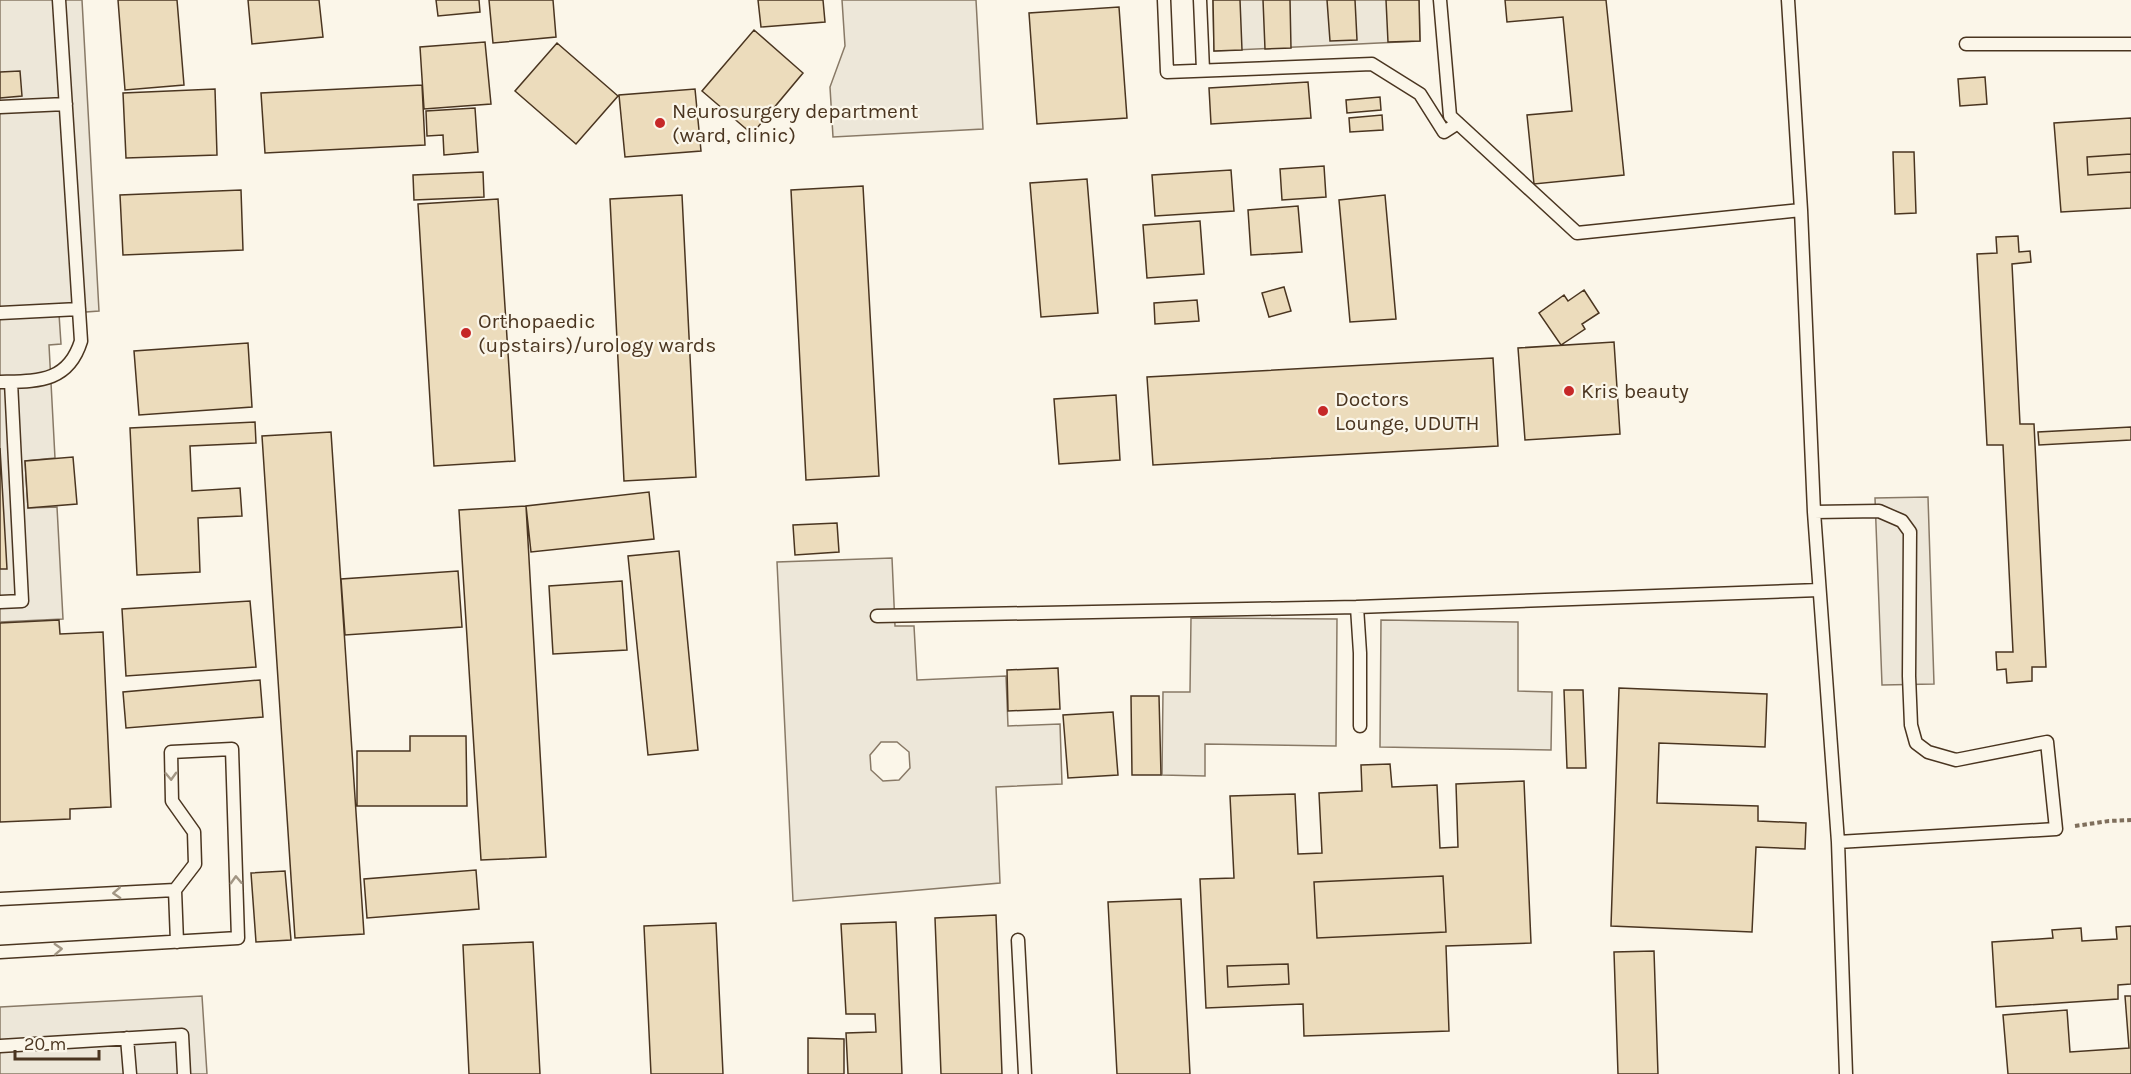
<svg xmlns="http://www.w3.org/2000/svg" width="2131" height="1074" font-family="Karla,sans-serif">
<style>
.parking{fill:#ede7d9;stroke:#887966;stroke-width:1.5;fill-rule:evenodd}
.building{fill:#ecdcbc;stroke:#4a3520;stroke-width:1.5;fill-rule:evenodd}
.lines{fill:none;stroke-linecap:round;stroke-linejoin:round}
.service-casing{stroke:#4a3520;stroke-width:15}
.path{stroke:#7f6f5c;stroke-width:4;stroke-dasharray:4.5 3;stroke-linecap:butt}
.service{stroke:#fbf6e9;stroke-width:12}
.oneway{stroke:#a29684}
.poi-dot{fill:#c62828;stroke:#fbf6e9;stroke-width:2}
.labels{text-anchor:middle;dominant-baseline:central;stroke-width:4.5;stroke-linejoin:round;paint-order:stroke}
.poi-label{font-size:21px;fill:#4a3520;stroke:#fbf6e9;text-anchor:start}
</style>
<rect width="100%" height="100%" fill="#fbf6e9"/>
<!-- parking -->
<path class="parking" d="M 0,0 L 82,0 L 99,311 L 59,314 L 61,344 L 49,345 L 55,458 L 25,461 L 28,508 L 57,507 L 63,619 L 0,622 Z
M 842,0 L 976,0 L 983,129 L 833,137 L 830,87 L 845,46 Z
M 1213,0 L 1419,0 L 1420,41 L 1214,51 Z
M 1928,497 L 1934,684 L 1882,685 L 1875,498 Z
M 892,558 L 895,626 L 914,626 L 917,680 L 1006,676 L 1008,726 L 1060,724 L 1062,784 L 996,787 L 1000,883 L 793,901 L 777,562 ZM 881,742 L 897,742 L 909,752 L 910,768 L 899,780 L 883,781 L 871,770 L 870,755 Z
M 1191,618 L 1337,619 L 1336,746 L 1205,744 L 1205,776 L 1162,775 L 1163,692 L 1190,692 Z
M 1381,620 L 1518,622 L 1518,691 L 1552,692 L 1551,750 L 1380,747 Z
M 202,996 L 207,1074 L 0,1074 L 0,1007 Z"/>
<!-- building -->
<path class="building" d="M 118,0 L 177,0 L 184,85 L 125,90 Z
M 248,0 L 319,0 L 323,37 L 252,44 Z
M 436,0 L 479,0 L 480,12 L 438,16 Z
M 489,0 L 553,0 L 556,37 L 493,43 Z
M 758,0 L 823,0 L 825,22 L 761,27 Z
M 1213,0 L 1240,0 L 1242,50 L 1214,51 Z
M 1263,0 L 1290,0 L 1291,48 L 1265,49 Z
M 1327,0 L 1355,0 L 1357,40 L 1330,41 Z
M 1386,0 L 1419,0 L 1420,41 L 1388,42 Z
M 1505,0 L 1606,0 L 1624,175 L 1534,184 L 1527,115 L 1572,111 L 1563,17 L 1507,22 Z
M 1119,7 L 1127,118 L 1037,124 L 1029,13 Z
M 754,30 L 803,73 L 752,134 L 702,91 Z
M 485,42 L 491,104 L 424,109 L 420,47 Z
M 557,43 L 618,96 L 576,144 L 515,91 Z
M 20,71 L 22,96 L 0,98 L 0,72 Z
M 1985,77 L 1987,104 L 1960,106 L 1958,79 Z
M 1308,82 L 1311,118 L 1211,124 L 1209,88 Z
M 422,85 L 425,145 L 265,153 L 261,93 Z
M 215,89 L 217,155 L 126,158 L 123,93 Z
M 695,89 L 701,151 L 625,157 L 619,95 Z
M 1380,97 L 1381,110 L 1347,113 L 1346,100 Z
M 475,108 L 478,152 L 444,155 L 443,135 L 427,136 L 426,111 Z
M 1382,115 L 1383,130 L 1350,132 L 1349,118 Z
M 2131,118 L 2131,154 L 2087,157 L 2088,175 L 2131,172 L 2131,208 L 2061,212 L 2054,123 Z
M 1893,152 L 1914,152 L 1916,213 L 1895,214 Z
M 2131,154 L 2131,172 L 2088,175 L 2087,157 Z
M 1324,166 L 1326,197 L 1282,200 L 1280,169 Z
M 1231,170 L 1234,211 L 1155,216 L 1152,175 Z
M 483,172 L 484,197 L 414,200 L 413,175 Z
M 1087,179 L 1098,313 L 1041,317 L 1030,183 Z
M 863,186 L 879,476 L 806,480 L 791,190 Z
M 241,190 L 243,250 L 123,255 L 120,195 Z
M 682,195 L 696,477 L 624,481 L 610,199 Z
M 1385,195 L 1396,319 L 1350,322 L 1339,200 Z
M 498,199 L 515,461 L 434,466 L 418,204 Z
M 1298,206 L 1302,252 L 1251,255 L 1248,210 Z
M 1200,221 L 1204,274 L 1147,278 L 1143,225 Z
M 2018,236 L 2019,252 L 2030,251 L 2031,262 L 2012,264 L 2020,424 L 2034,424 L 2046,667 L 2032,667 L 2032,681 L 2007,683 L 2006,669 L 1997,670 L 1996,652 L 2013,652 L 2003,445 L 1987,445 L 1977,254 L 1997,253 L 1996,237 Z
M 1284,287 L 1291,311 L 1269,317 L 1262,293 Z
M 1584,290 L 1599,313 L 1582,324 L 1585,329 L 1561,345 L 1539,313 L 1564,295 L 1568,301 Z
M 1197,300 L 1199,321 L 1155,324 L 1154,303 Z
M 1614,342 L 1620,434 L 1525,440 L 1518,348 Z
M 248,343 L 252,407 L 139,415 L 134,351 Z
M 1493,358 L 1498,446 L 1153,465 L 1147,377 Z
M 1116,395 L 1120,460 L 1059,464 L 1054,399 Z
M 255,422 L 256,443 L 190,446 L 192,491 L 240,488 L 242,516 L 198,518 L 200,572 L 137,575 L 130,428 Z
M 2131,427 L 2131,440 L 2039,445 L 2038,432 Z
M 331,432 L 364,934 L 295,938 L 262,436 Z
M 0,448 L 7,569 L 0,569 Z
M 73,457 L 77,504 L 28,508 L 25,461 Z
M 649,492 L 654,539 L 531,552 L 526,506 Z
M 526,506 L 546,857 L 481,860 L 459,510 Z
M 837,523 L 839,552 L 795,555 L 793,525 Z
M 679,551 L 698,750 L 648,755 L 628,556 Z
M 458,571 L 462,627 L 345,635 L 341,579 Z
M 622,581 L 627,650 L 553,654 L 549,586 Z
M 250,601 L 256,667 L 126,676 L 122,609 Z
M 59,620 L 60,634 L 103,632 L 111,807 L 70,809 L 70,819 L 0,822 L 0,623 Z
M 1058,668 L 1060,709 L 1008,711 L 1007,670 Z
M 260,680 L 263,717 L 126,728 L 123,692 Z
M 1619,688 L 1767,694 L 1765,747 L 1659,743 L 1657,803 L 1758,806 L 1758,821 L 1806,823 L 1805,849 L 1756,847 L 1752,932 L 1611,926 Z
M 1564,690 L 1583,690 L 1586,768 L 1567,768 Z
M 1131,696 L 1159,696 L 1161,775 L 1132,775 Z
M 1113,712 L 1118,775 L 1068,778 L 1063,715 Z
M 410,736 L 466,736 L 467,806 L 357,806 L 357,751 L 410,751 Z
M 1390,764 L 1392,787 L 1437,785 L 1440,848 L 1458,847 L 1456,784 L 1524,781 L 1531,943 L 1446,946 L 1449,1031 L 1304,1036 L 1303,1004 L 1206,1008 L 1200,879 L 1234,878 L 1230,796 L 1295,794 L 1298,854 L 1322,853 L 1319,793 L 1362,791 L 1361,765 ZM 1443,876 L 1446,932 L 1317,938 L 1314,882 ZM 1288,964 L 1289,984 L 1228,987 L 1227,966 Z
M 476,870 L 479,909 L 367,918 L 364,879 Z
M 285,871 L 291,940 L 256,942 L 251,873 Z
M 1443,876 L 1446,932 L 1317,938 L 1314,882 Z
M 1181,899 L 1190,1074 L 1117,1074 L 1108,902 Z
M 996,915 L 1002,1074 L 941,1074 L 935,918 Z
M 896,922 L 902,1074 L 848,1074 L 846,1033 L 876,1032 L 875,1014 L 846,1014 L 841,924 Z
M 716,923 L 723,1074 L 651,1074 L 644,926 Z
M 2131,926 L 2131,984 L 2118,985 L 2118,999 L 1996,1007 L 1992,942 L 2053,938 L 2052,930 L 2081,928 L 2082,941 L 2117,939 L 2116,927 Z
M 533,942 L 540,1074 L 469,1074 L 463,945 Z
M 1654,951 L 1658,1074 L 1618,1074 L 1614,952 Z
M 1288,964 L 1289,984 L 1228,987 L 1227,966 Z
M 2125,996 L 2131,996 L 2131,1074 L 2008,1074 L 2003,1015 L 2067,1010 L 2070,1052 L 2129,1048 Z
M 808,1038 L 844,1039 L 844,1074 L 808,1074 Z"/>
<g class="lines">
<!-- service casing -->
<g class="service-casing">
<path id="service" d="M 1164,0 L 1167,72 L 1372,64 L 1420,94 L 1444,132 L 1458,123
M 1200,0 L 1203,70
M 1440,0 L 1450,116 L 1577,233 L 1801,210
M 1788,0 L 1801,210 L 1814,512 L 1838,842 L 1846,1074
M 1966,44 L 2131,44
M 0,107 L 66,104
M 0,313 L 79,309
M 0,382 C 37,381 68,383 81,341 L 59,0
M 1814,512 L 1879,511 L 1902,521 L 1910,532 L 1909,676 L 1911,725 L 1916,743 L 1928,752 L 1956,760 L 2047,742 L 2056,829 L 1838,842
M 0,602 L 22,601 L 11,382
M 1357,607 L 1360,653 L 1360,726
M 877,616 L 1357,607 L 1819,590
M 0,899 L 175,890
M 1018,940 L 1025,1074
M 0,952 L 238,938 L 232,749 L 171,752 L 172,801 L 194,832 L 195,864 L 175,890 L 177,942
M 127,1038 L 130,1074
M 0,1046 L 182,1035 L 184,1074"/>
</g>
<!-- path -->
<path class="path" d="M 2075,826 L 2109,821 L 2131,820"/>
<!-- service -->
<use href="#service" class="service"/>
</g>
<!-- one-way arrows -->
<defs><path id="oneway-chevron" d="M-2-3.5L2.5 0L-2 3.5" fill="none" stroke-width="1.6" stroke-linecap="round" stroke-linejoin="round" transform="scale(1.5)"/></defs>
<g class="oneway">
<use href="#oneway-chevron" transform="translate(171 776) rotate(88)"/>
<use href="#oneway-chevron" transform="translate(236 880) rotate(-92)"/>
<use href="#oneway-chevron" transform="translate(117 893) rotate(177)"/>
<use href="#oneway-chevron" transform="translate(58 949) rotate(-3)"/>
</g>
<!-- markers -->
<g class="poi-dot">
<circle cx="660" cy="123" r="6"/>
<circle cx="466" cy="333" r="6"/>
<circle cx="1569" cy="391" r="6"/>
<circle cx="1323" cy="411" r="6"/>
</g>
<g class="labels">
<!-- poi labels -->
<g class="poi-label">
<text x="672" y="111">Neurosurgery department<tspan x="672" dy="24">(ward, clinic)</tspan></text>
<text x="478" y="321">Orthopaedic<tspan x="478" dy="24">(upstairs)/urology wards</tspan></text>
<text x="1581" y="391">Kris beauty</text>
<text x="1335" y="399">Doctors<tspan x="1335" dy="24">Lounge, UDUTH</tspan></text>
</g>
</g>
<!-- scale -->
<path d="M15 1050v9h84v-9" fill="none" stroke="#4a3520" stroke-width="3"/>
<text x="24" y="1050" font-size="18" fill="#4a3520" stroke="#fbf6e9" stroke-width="4.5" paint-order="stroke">20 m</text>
</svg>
